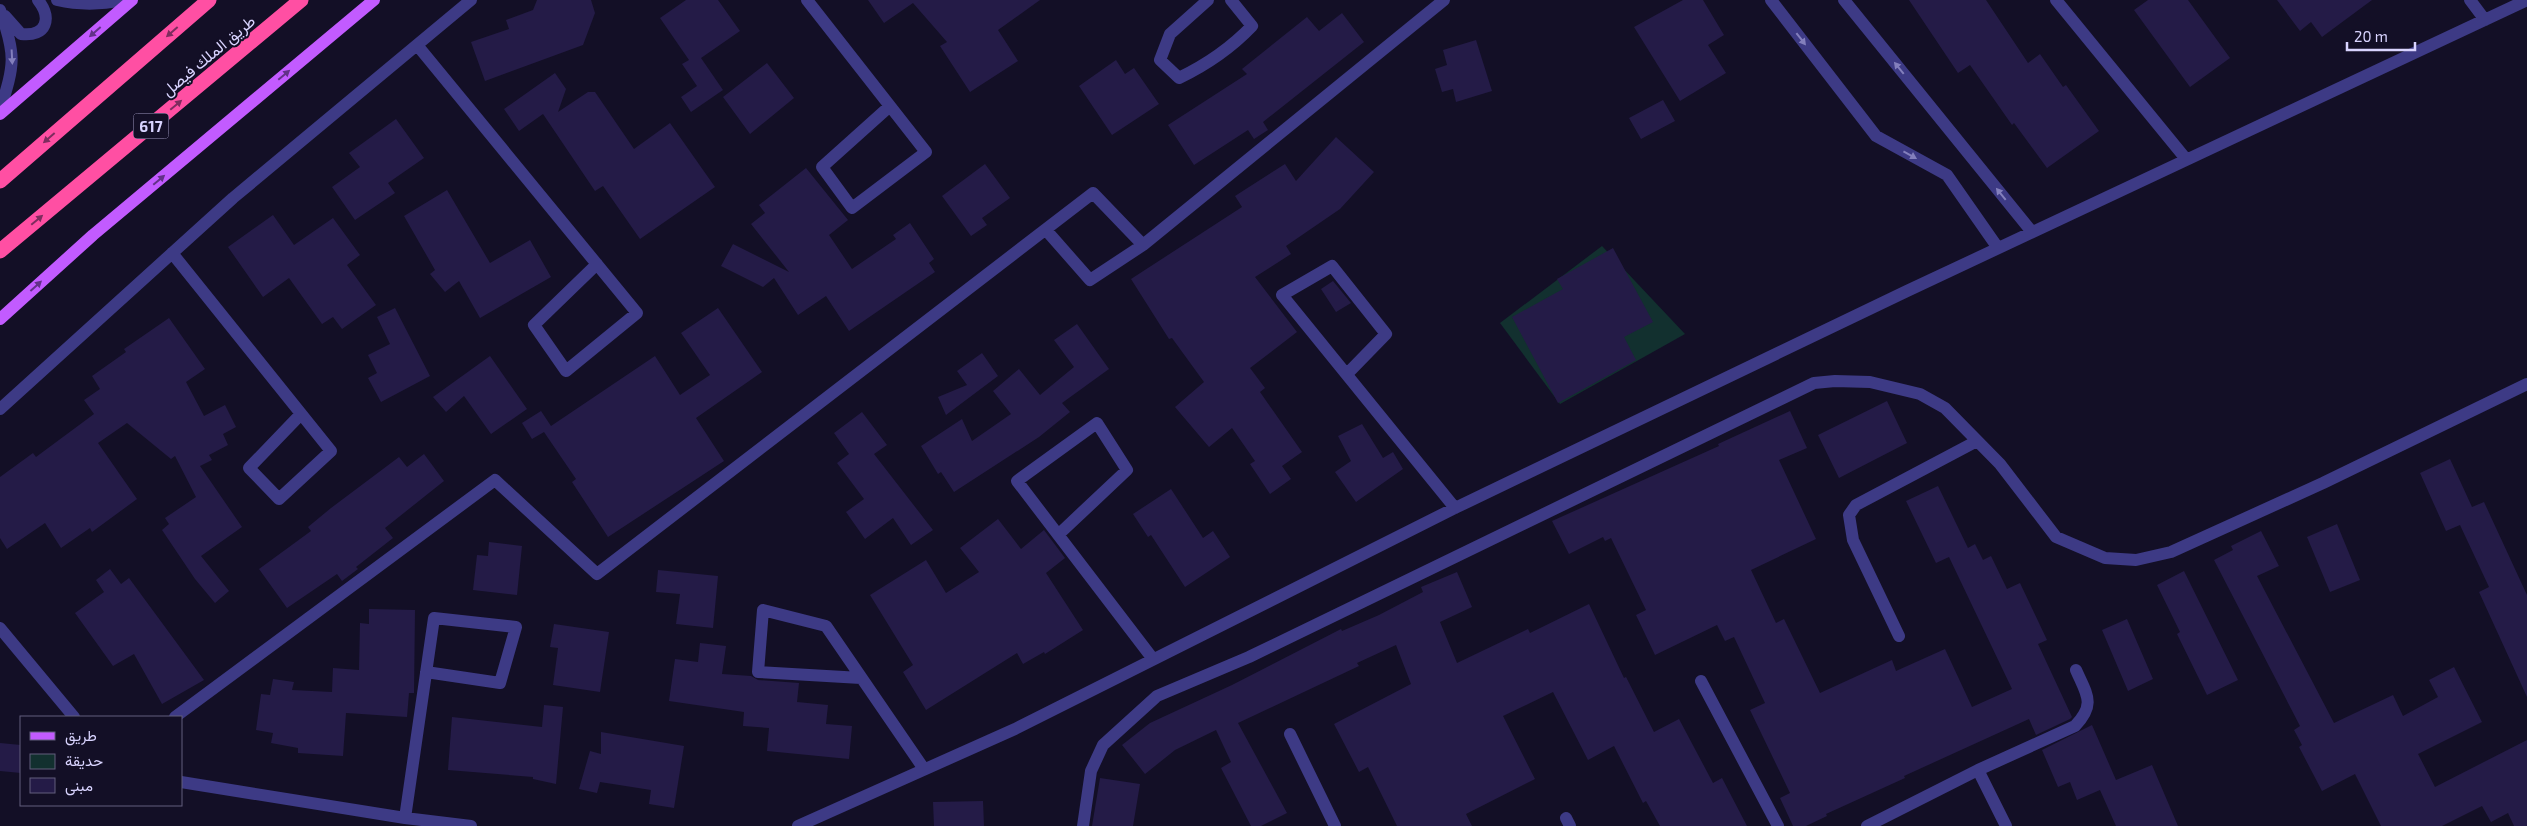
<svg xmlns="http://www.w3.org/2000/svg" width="2527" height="826" font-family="'Exo 2',Vazirmatn,sans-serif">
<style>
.green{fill:#12302f}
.building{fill:#241b47}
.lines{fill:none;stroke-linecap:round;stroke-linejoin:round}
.minor{stroke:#3d3a85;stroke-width:12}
.major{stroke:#c25bff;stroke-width:12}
.highway{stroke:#ff4fa3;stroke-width:15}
.oneway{fill:#623188}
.oneway2{fill:#7d2c5e}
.oneway3{fill:#837fbc}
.labels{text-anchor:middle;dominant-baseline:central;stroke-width:4;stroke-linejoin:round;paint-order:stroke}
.shield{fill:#130f26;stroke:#9e99be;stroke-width:1}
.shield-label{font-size:15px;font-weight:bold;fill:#d9d4ff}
.street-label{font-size:16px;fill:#d9d4ff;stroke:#130f26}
</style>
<rect width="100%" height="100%" fill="#130f26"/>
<!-- green -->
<path class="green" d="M 1602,246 L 1685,334 L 1560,404 L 1500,323 Z"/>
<!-- building -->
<path class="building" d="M 537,0 L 591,0 L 595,13 L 583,45 L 485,81 L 471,42 L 509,29 L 506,20 L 533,10 Z
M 686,0 L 718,0 L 740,31 L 701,58 L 723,90 L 691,112 L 681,97 L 697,86 L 682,64 L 689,60 L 660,18 Z
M 868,0 L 1040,0 L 998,30 L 1018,61 L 970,92 L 940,46 L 947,42 L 913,3 L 884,23 Z
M 1683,0 L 1703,0 L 1724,35 L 1708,45 L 1726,73 L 1680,101 L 1634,27 Z
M 1909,0 L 1986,0 L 2028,63 L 2040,54 L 2063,87 L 2066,85 L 2099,131 L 2047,168 L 2014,123 L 2012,125 L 1970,65 L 1958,73 Z
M 2148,0 L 2188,0 L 2230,58 L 2190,87 L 2134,10 Z
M 2277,0 L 2372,0 L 2322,37 L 2311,22 L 2300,31 Z
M 1342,13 L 1364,42 L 1263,122 L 1268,130 L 1254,139 L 1248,130 L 1194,165 L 1168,125 L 1247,74 L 1242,69 L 1307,17 L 1319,31 Z
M 1476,40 L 1492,91 L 1456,102 L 1453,89 L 1442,92 L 1435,69 L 1447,65 L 1443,50 Z
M 1116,60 L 1125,74 L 1134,68 L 1159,104 L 1112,135 L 1079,86 Z
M 767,63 L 794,98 L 750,134 L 723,97 Z
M 555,73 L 566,89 L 558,112 L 588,92 L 595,92 L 634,149 L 670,123 L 715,187 L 640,239 L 603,186 L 595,191 L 543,114 L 519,131 L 504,109 Z
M 1663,100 L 1675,121 L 1641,139 L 1629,118 Z
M 396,119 L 424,158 L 388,183 L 395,193 L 355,220 L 332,187 L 360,167 L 349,153 Z
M 1336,137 L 1374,172 L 1340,209 L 1286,246 L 1291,254 L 1255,277 L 1297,332 L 1250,368 L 1265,388 L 1260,392 L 1302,452 L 1282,466 L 1291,479 L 1270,494 L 1250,464 L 1255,461 L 1232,428 L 1209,447 L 1175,407 L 1204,382 L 1172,338 L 1169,339 L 1131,279 L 1242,207 L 1235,196 L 1285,164 L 1296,181 Z
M 985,164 L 1010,198 L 982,218 L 987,225 L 971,236 L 942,196 Z
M 806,168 L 848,220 L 829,235 L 852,269 L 896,239 L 893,235 L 910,223 L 934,259 L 929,263 L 935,272 L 849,331 L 826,296 L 798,315 L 774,278 L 763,287 L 721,266 L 733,244 L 789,272 L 751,224 L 765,213 L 759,205 Z
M 447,190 L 490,263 L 530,240 L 551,277 L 480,318 L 459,281 L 445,292 L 430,274 L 435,270 L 404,216 Z
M 273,215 L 294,245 L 333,218 L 360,255 L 347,265 L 376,305 L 342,329 L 333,317 L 322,324 L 289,278 L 263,297 L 228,247 Z
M 1613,248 L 1653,322 L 1624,337 L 1636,360 L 1558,403 L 1512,317 L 1563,289 L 1557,279 Z
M 1333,281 L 1351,303 L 1336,312 L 1321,289 Z
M 395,308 L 430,376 L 381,402 L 368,378 L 377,373 L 368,355 L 390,344 L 377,317 Z
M 718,308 L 762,372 L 696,418 L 724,461 L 608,537 L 572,482 L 576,479 L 544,432 L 532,439 L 522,423 L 541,411 L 551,426 L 655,356 L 680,395 L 710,375 L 681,333 Z
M 169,318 L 205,369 L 186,382 L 204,416 L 225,405 L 236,427 L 223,434 L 228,445 L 209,455 L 212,460 L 200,466 L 242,527 L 201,556 L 229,591 L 215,603 L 195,579 L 162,530 L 169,524 L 165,518 L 196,497 L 175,456 L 171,459 L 127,423 L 98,443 L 137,499 L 92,532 L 90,528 L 61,548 L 45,523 L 7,549 L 0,538 L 0,477 L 33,453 L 36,457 L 94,414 L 84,400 L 100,389 L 92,376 L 126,352 L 124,349 Z
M 1077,324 L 1109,369 L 1062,403 L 1070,412 L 1039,437 L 954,492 L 941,472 L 938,474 L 921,446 L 962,419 L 972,441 L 1011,414 L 993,391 L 1019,369 L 1040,395 L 1074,367 L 1054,340 Z
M 982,353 L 998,376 L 946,415 L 938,397 L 967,385 L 957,371 Z
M 490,356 L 527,409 L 491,434 L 464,396 L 446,412 L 433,397 Z
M 1887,401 L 1907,443 L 1839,478 L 1818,435 Z
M 1790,411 L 1807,448 L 1779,460 L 1816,539 L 1751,570 L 1776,623 L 1784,619 L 1820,693 L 1892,660 L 1896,671 L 1945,649 L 1972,707 L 2012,689 L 1949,557 L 1936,563 L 1906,501 L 1938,486 L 1968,548 L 1975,544 L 1983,560 L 1991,556 L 2007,589 L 2020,583 L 2047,640 L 2038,644 L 2072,717 L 2070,719 L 2036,735 L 2029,719 L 1904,776 L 1905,778 L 1826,814 L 1827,816 L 1806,826 L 1793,826 L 1780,798 L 1790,793 L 1750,710 L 1765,703 L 1734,637 L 1725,641 L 1717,625 L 1655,655 L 1636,615 L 1646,610 L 1611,538 L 1605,541 L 1603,537 L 1569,554 L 1552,521 L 1719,446 L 1718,444 Z
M 862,412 L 887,445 L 874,454 L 933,530 L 911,545 L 893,518 L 865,539 L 846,512 L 864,499 L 837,463 L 849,454 L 834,433 Z
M 1362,424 L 1383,458 L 1393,452 L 1403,469 L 1356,502 L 1335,472 L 1351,461 L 1338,436 Z
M 424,454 L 444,481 L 385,528 L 393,538 L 356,567 L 358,569 L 342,581 L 337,574 L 287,608 L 259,569 L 311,531 L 308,527 L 331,508 L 399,457 L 407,467 Z
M 2450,459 L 2472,507 L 2484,502 L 2527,595 L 2527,697 L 2479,592 L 2489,587 L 2460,525 L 2446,531 L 2420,473 Z
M 1171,489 L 1203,538 L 1213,531 L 1230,557 L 1185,587 L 1151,535 L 1148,537 L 1133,514 Z
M 998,519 L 1021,549 L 1044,530 L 1065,558 L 1046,573 L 1083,630 L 1045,654 L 1044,652 L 1023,664 L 1017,653 L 926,710 L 903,672 L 913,665 L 870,595 L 926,560 L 946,593 L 979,572 L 960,548 Z
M 2337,524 L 2360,580 L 2330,592 L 2307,537 Z
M 2261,531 L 2279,566 L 2257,576 L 2334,723 L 2393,695 L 2403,716 L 2438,697 L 2429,680 L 2454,667 L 2482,722 L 2418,754 L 2435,787 L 2527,740 L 2527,826 L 2514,826 L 2508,813 L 2491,822 L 2482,806 L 2442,826 L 2381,826 L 2355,774 L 2322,791 L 2299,747 L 2302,745 L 2294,730 L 2300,726 L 2214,560 L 2233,550 L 2231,546 Z
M 489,542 L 522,546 L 517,595 L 473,590 L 477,555 L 488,556 Z
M 110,569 L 121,584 L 129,578 L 204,680 L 162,704 L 134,654 L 113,666 L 75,613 L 104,592 L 96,580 Z
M 658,570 L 718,576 L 713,628 L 676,624 L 680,594 L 656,592 Z
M 2184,571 L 2238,680 L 2207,695 L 2177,634 L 2180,632 L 2157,585 Z
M 1457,572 L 1472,607 L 1440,622 L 1457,663 L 1528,629 L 1530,633 L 1589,604 L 1624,678 L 1626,677 L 1654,732 L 1679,719 L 1713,783 L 1722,778 L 1747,826 L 1660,826 L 1646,801 L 1643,803 L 1614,746 L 1588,760 L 1553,692 L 1503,716 L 1535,779 L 1466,814 L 1472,826 L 1397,826 L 1368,767 L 1359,772 L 1334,724 L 1411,684 L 1396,645 L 1357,663 L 1359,666 L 1238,723 L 1287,813 L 1261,826 L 1251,826 L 1221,768 L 1231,762 L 1216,730 L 1175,750 L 1145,774 L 1122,745 L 1150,723 L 1232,685 L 1341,629 L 1342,631 L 1379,615 L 1423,592 L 1421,587 Z
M 369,609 L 415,610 L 414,693 L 409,693 L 407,717 L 346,713 L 343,756 L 298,753 L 298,748 L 271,743 L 273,733 L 256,730 L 261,694 L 270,695 L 273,679 L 294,682 L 292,690 L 332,692 L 333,668 L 359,670 L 360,623 L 369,624 Z
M 2127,619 L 2153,679 L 2128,691 L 2102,630 Z
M 554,624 L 609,632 L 600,692 L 553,685 L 558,648 L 550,647 Z
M 700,643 L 726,646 L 722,674 L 751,676 L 758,680 L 799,683 L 797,702 L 828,705 L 826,724 L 852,726 L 849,759 L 767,751 L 769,728 L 743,726 L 744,712 L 669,701 L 675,659 L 698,662 Z
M 544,705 L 563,707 L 556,784 L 533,779 L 533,777 L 448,770 L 452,717 L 542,727 Z
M 2092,725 L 2116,780 L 2152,765 L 2178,826 L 2116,826 L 2100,790 L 2077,800 L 2070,782 L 2058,787 L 2042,750 Z
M 601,732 L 684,746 L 674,808 L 649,804 L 651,790 L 600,782 L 597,793 L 579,789 L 590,751 L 601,754 Z
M 0,743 L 21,745 L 21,773 L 0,771 Z
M 1100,778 L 1140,784 L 1133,826 L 1092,826 Z
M 983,801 L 984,826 L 934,826 L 933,802 Z"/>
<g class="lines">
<!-- minor -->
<path class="minor" d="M 57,0 C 79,5 100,5 122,0
M 807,0 L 926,152 L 852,208 L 822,167 L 890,106
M 1208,0 L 1170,34 L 1160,60 L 1179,78 C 1208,64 1230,49 1252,26 L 1231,0
M 1771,0 L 1876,136 L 1947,175 L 1998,248
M 1844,0 L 2032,232
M 2056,0 L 2186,159
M 2470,0 L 2485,20
M 0,10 C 17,57 14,65 0,111
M 5,16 L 21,34 C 47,37 52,18 38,0
M 417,45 L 637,313 L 566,371 L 534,325 L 597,264
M 1046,230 L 1090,280 L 1143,245
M 172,253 L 331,451 L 279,499 L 249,468 L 301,414
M 1347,374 L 1386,334 L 1332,266 L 1282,295 L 1455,508
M 0,409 L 233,198 L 471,0
M 1058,535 L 1127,470 L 1097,423 L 1017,481 L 1153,659
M 0,628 L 74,717
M 1899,636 L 1853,540 L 1849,515 L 1856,505 L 1977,441
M 861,678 L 758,672 L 763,610 L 826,626 L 924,769
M 1701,681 L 1778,826
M 175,717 L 495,480 L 597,574 L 1093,193 L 1143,245 L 1444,0
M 1290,734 L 1335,826
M 1978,770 L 2006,826
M 181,782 L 405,818 L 471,826
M 405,818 L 434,618 L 516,627 L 500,683 L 426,672
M 1566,818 L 1570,826
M 798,826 L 1015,729 L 1455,508 L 1907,291 L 2527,0
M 1083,826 L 1091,771 L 1103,745 L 1157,696 L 1249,657 L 1814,383 L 1835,381 L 1870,382 L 1920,394 L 1945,408 L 2000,464 L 2056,537 L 2105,558 L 2136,560 L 2171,552 L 2323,483 L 2527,384
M 1867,826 L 1978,770 L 2075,726 C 2096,704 2087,695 2076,670"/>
<!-- major -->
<path class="major" d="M 0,114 L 132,0
M 0,319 L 93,235 L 374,0"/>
<!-- highway -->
<path class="highway" d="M 0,181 L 209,0
M 0,251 L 301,0"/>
</g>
<!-- one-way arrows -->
<defs><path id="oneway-solid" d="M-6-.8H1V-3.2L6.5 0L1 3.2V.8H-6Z" transform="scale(1.25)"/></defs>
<g class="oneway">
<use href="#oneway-solid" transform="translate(95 32) rotate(139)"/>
<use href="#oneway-solid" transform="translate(284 75) rotate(-40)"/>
<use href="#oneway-solid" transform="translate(159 180) rotate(-40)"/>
<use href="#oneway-solid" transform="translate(36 286) rotate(-42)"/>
</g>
<g class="oneway2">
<use href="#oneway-solid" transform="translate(172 32) rotate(139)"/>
<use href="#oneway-solid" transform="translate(176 105) rotate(-40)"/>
<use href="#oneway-solid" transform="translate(49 138) rotate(139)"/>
<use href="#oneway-solid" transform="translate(37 220) rotate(-40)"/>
</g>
<g class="oneway3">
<use href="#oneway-solid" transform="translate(1801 39) rotate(52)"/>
<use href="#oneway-solid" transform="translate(12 57) rotate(87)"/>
<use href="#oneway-solid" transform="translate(1899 68) rotate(-129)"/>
<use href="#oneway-solid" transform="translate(1910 155) rotate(29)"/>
<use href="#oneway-solid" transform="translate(2001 194) rotate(-129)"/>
</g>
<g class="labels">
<!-- shield labels -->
<rect class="shield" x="133.5" y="113.5" width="35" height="25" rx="4"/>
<g class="shield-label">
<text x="151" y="126">617</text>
</g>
<!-- street labels -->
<g class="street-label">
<text transform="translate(208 55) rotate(-40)">طريق الملك فيصل</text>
</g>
</g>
<!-- legend -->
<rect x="20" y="716" width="162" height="90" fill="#130f26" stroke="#625e7d"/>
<rect x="30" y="732" width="25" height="8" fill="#c25bff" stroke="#625e7d"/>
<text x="65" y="741" font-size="15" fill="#d9d4ff">طريق</text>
<rect x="30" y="754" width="25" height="15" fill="#12302f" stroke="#625e7d"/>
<text x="65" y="766" font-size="15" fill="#d9d4ff">حديقة</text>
<rect x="30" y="778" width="25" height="15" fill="#241b47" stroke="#625e7d"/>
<text x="65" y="791" font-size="15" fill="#d9d4ff">مبنى</text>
<!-- scale -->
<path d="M2347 42v8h68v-8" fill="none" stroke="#d9d4ff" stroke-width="2.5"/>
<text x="2354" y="42" font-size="15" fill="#d9d4ff" stroke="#130f26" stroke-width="4" paint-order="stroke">20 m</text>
</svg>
